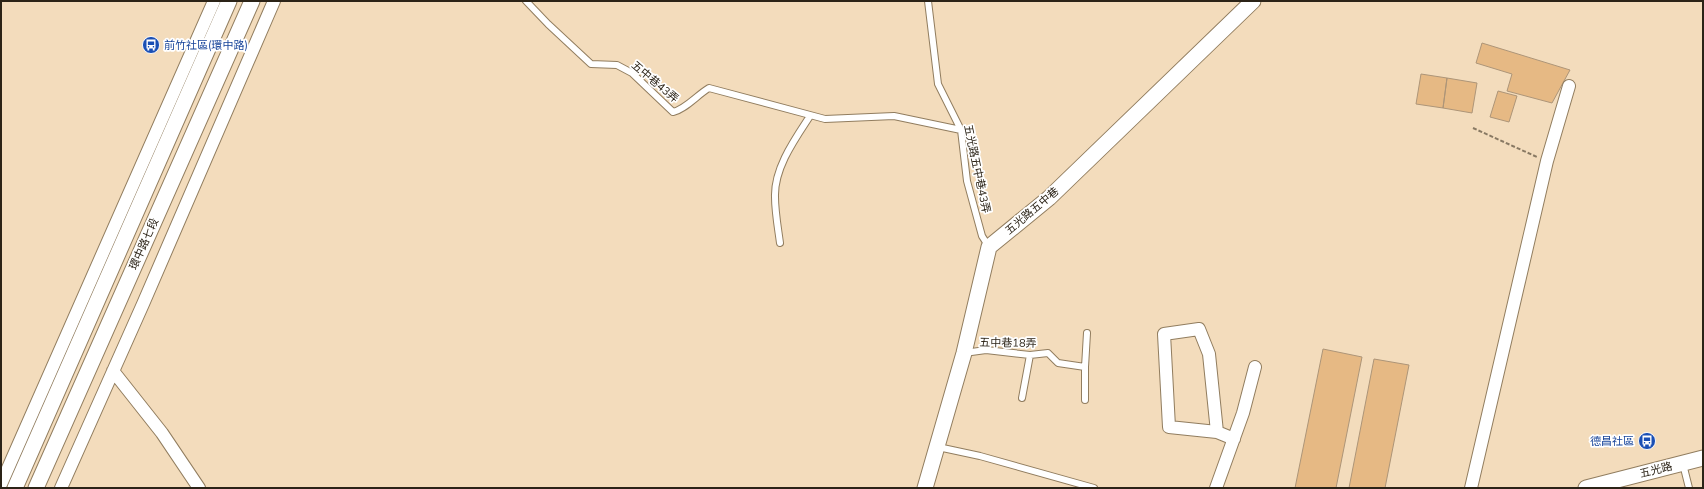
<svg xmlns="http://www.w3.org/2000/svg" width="1704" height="489" font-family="'Nunito Sans','Noto Sans TC',sans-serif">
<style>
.building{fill:#e6b984;stroke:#ad9578}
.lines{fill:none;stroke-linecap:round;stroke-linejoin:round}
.service-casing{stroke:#917d5f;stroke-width:8}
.minor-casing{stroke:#917d5f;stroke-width:14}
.tertiary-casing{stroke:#917d5f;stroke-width:17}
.path{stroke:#887963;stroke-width:2;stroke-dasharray:4 2;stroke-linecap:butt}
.service{stroke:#fff;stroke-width:6}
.minor{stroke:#fff;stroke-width:12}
.tertiary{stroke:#fff;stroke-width:15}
.labels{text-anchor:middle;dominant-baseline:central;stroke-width:3.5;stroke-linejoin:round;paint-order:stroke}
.transit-label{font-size:11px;fill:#164399;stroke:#fff;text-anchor:start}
.street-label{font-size:11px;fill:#2b2317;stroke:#fff}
</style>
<rect width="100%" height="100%" fill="#f3dcbc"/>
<!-- building -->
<path class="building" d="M 1482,43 L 1570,70 L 1552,103 L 1507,91 L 1512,74 L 1476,63 Z
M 1421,74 L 1447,78 L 1443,108 L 1416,104 Z
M 1447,78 L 1477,83 L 1472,113 L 1443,108 Z
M 1498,91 L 1517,96 L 1509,122 L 1490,117 Z
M 1323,349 L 1362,357 L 1336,488 L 1295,488 Z
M 1374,359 L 1409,365 L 1385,488 L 1349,488 Z"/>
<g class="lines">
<!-- service casing -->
<g class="service-casing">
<path id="service" d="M 526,1 L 548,24 L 591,64 L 617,65 L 632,73 L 673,112 C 686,109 697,95 709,88 L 825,119 L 894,116 L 961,130
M 928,1 L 938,84 L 961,130 L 967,181 L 982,236 L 989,247
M 780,243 C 778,228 775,212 775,197 C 774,168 795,139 810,116
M 964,353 L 986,350 L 1030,355 L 1048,353 L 1058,363 L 1085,367 L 1087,333
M 1085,367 L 1085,400
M 1022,398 L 1030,355
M 938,447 L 980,456 L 1094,488
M 1683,464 L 1689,488"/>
</g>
<!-- minor casing -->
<g class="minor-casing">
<path id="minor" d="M 113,371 L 162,433 L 199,488
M 1217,432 L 1169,427 L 1164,334 L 1199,329 L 1209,354 L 1217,432 L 1234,439
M 1,484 L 214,1
M 61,488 L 143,304 L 274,1
M 1216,488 L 1243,413 L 1255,367
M 1471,488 L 1547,161 L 1569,86"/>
</g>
<!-- tertiary casing -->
<g class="tertiary-casing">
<path id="tertiary" d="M 15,488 L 229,1
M 36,488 L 252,1
M 925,488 L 964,353 L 989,247 L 1049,198 L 1253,1
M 1586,488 L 1703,458"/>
</g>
<!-- path -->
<path class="path" d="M 1473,128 L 1537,157"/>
<!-- service -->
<use href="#service" class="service"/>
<!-- minor -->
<use href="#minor" class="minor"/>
<!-- tertiary -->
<use href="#tertiary" class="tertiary"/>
</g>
<!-- icons -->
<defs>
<g id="bus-disc" transform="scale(0.9)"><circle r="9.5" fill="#1a4fb4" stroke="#fff"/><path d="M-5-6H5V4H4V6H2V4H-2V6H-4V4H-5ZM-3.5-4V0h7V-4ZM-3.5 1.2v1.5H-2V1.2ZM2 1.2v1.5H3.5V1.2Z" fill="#fff"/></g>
</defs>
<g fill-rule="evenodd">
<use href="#bus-disc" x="151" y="45"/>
<use href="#bus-disc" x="1647" y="441"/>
</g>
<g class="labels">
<!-- transit labels -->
<g class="transit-label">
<text x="164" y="45">前竹社區(環中路)</text>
<text x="1634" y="441" text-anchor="end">德昌社區</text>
</g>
<!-- street labels -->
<g class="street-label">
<text transform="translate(655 82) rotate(40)">五中巷43弄</text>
<text transform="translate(977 169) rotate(78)">五光路五中巷43弄</text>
<text transform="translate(1032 211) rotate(-40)">五光路五中巷</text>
<text transform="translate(144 244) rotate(-66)">環中路七段</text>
<text transform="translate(1008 343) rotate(1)">五中巷18弄</text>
<text transform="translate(1656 470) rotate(-14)">五光路</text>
</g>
</g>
<!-- border -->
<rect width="1704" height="489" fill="none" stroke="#2b2317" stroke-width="4"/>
</svg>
